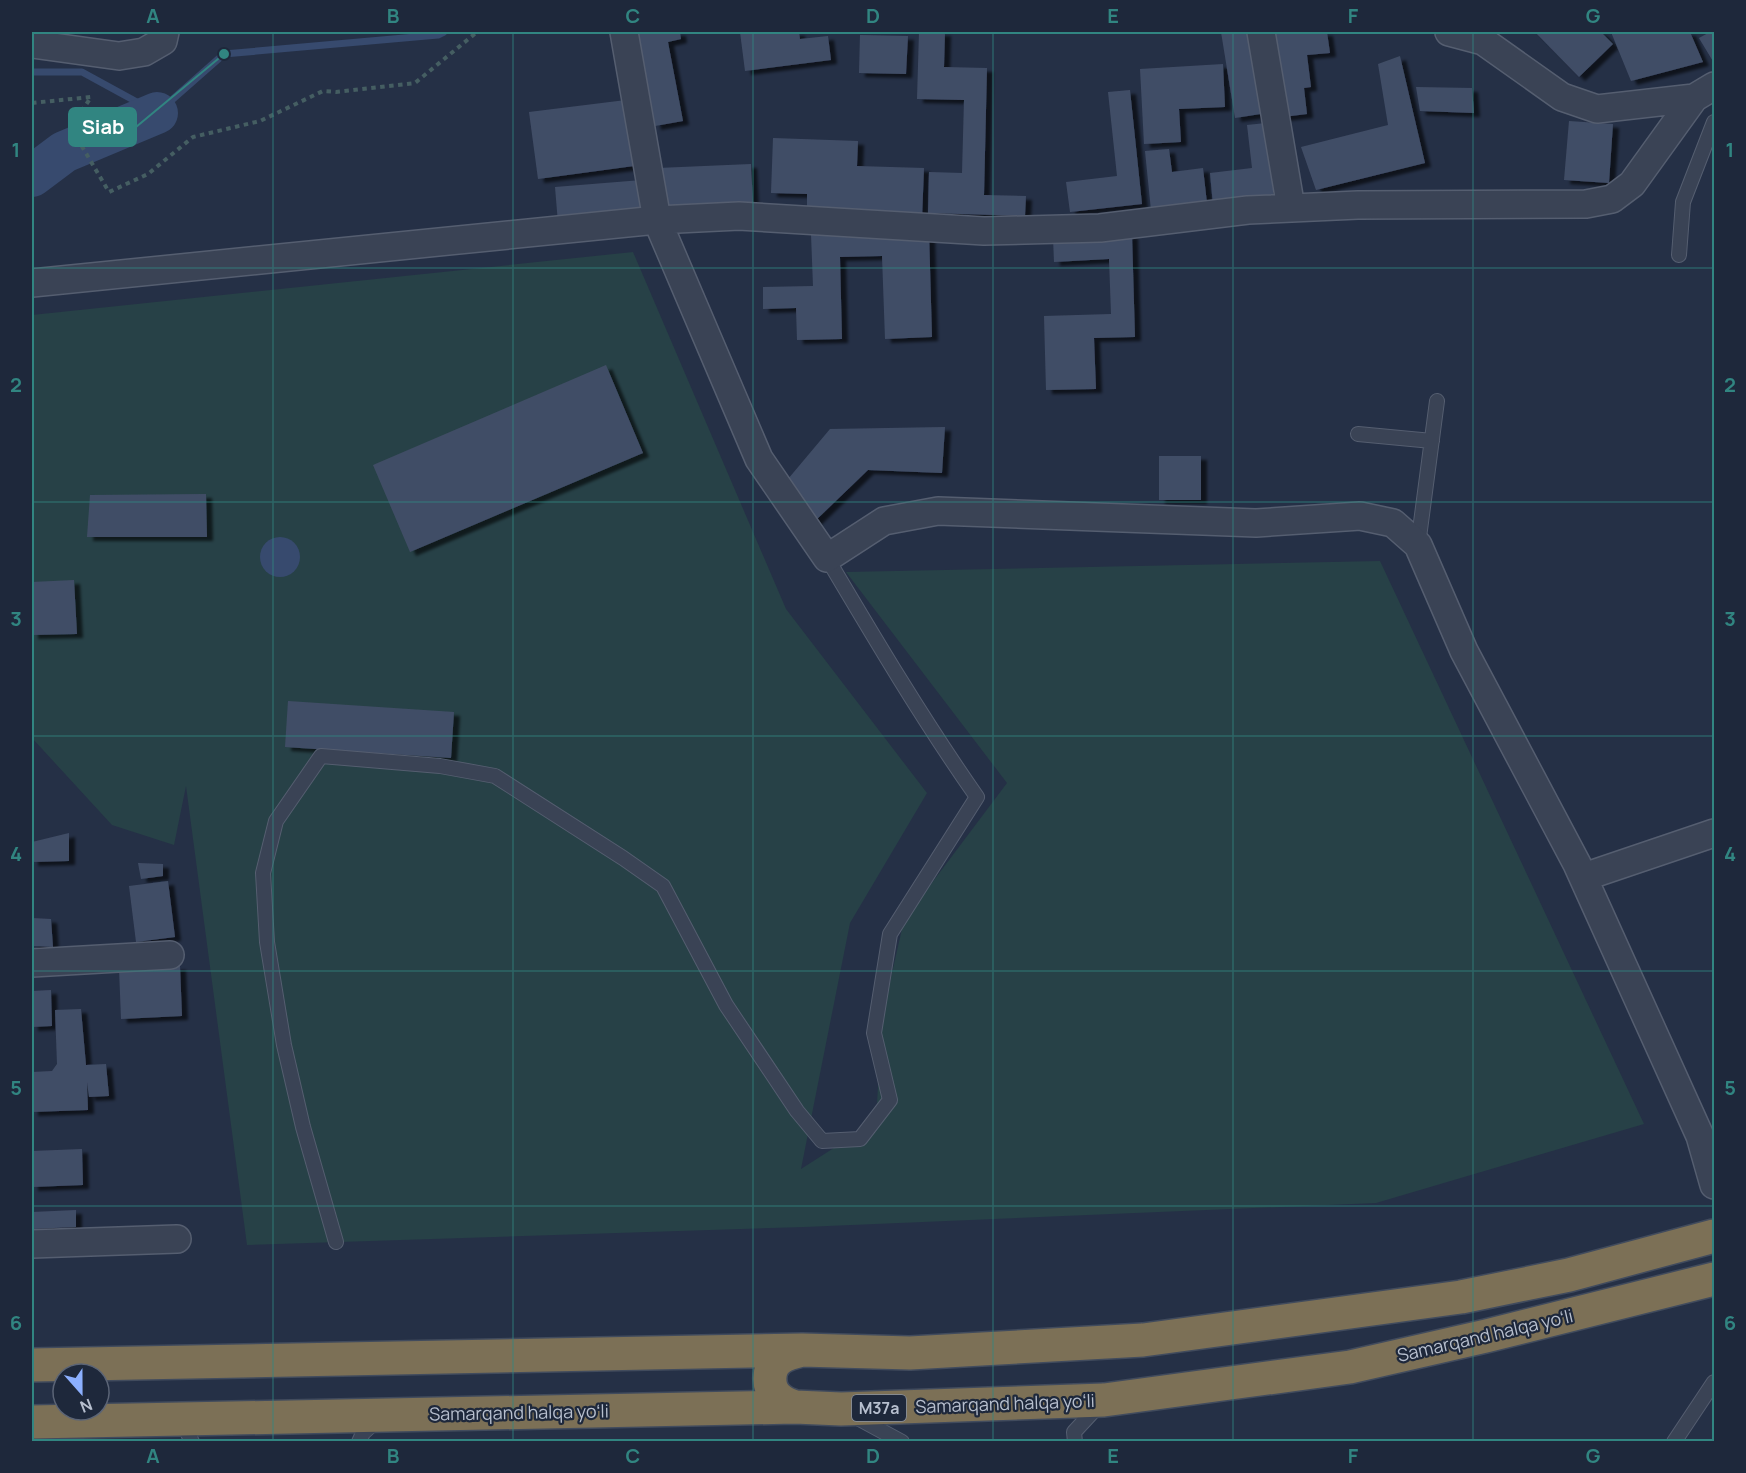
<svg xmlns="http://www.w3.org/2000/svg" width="1746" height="1473" font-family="Manrope,sans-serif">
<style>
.green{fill:#274147}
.water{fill:#374a6e}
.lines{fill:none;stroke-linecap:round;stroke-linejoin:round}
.stream{stroke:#374a6e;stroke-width:7}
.river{stroke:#374a6e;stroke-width:42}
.building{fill:#414d66;filter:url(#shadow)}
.lane-casing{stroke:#555e70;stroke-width:16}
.street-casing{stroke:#555e70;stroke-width:30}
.highway-casing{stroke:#414b5d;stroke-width:36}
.path{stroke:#455e62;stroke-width:4;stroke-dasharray:4.5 4.5;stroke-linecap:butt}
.lane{stroke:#3a4355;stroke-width:14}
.street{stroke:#3a4355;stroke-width:27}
.highway{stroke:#7c7056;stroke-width:33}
.grid{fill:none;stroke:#318581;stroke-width:1.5;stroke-opacity:0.55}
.labels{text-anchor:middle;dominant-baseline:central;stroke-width:4.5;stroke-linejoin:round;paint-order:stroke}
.shield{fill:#1e283b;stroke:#8992a2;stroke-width:1.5}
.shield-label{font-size:16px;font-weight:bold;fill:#b7bfce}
.street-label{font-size:18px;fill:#b7bfce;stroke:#1e283b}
.leader{fill:none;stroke:#318581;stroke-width:2}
.callout-dot{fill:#318581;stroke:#1e283b;stroke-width:2}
.callout{fill:#318581;stroke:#318581;stroke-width:2}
.callout-label{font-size:20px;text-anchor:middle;font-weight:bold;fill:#fff}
.neatline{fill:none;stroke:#318581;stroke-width:2}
.grid-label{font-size:20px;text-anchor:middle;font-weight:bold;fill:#318581}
</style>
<defs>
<filter id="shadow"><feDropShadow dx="6" dy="4" stdDeviation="1.5" flood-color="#0009"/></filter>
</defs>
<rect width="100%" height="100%" fill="#253046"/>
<!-- green -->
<path class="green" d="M 633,252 L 786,609 L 927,793 L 850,923 L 801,1169 L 876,1121 L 882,1017 L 904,920 L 1007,783 L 846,572 L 1380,561 L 1644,1124 L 1376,1203 L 804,1227 L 247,1245 L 186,786 L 174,845 L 112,825 L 32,738 L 32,315 Z"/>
<!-- water -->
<path class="water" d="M260 557a20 20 0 1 1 40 0a20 20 0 1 1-40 0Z"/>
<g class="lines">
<!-- stream -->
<path class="stream" d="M 32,72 L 82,72 L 157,113 L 224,54 L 438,35 L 444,32"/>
<!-- river -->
<path class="river" d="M 32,176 L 64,152 L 157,113"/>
</g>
<!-- building -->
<path class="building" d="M 636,32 L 680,32 L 681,39 L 668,42 L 683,121 L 655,126 Z
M 740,32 L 799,32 L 800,39 L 828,36 L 831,60 L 745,71 Z
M 919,32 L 945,32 L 944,67 L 987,68 L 984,195 L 1026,196 L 1025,216 L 928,213 L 929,172 L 962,173 L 964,100 L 917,99 Z
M 1221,32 L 1254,32 L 1267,113 L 1235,118 Z
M 1272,32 L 1327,32 L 1330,53 L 1307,55 L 1311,87 L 1304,88 L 1307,114 L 1283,117 Z
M 1535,32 L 1601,32 L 1613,44 L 1579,77 Z
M 1611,32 L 1636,32 L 1637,34 L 1646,32 L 1690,32 L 1703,62 L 1631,81 Z
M 1710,32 L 1714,32 L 1714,63 L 1699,38 Z
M 860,35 L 908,36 L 906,74 L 859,73 Z
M 1400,56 L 1425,163 L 1316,190 L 1301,147 L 1388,125 L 1378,64 Z
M 1223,64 L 1225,107 L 1179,109 L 1181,142 L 1144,144 L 1140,69 Z
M 1416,87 L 1472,88 L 1474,113 L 1420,111 Z
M 1130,90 L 1142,204 L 1070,212 L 1066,182 L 1117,176 L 1108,92 Z
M 626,100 L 634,166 L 538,179 L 529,112 Z
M 1569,121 L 1613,124 L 1609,183 L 1564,180 Z
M 1266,123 L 1274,198 L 1213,205 L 1210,173 L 1252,168 L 1247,125 Z
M 773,138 L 858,141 L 857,166 L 924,168 L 922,219 L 807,215 L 807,194 L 771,193 Z
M 1169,149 L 1172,172 L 1203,168 L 1207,203 L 1151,210 L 1145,151 Z
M 751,164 L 753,205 L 660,210 L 658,168 Z
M 642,180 L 644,216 L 558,223 L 555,187 Z
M 929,231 L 932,337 L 885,339 L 882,256 L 840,257 L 842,339 L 797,340 L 796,308 L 763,309 L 763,287 L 813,286 L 811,234 Z
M 1132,234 L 1135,337 L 1094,338 L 1096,389 L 1046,390 L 1044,316 L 1111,314 L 1109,259 L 1054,262 L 1053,237 Z
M 606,365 L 643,453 L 410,552 L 373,465 Z
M 945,427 L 942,473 L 868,470 L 813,523 L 783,485 L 830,429 Z
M 1159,456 L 1201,456 L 1201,500 L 1159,500 Z
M 206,494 L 207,537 L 87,537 L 90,495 Z
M 74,580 L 77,634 L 32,635 L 32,582 Z
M 288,701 L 454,712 L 451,758 L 285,747 Z
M 69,833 L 69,861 L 32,862 L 32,842 Z
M 138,863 L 163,864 L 163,876 L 141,879 Z
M 168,881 L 175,937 L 136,942 L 129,886 Z
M 32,918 L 51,919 L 53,947 L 32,946 Z
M 180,966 L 182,1016 L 121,1019 L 119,968 Z
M 51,990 L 52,1026 L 32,1027 L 32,991 Z
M 81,1009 L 86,1065 L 106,1064 L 109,1096 L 89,1097 L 87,1082 L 88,1110 L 32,1112 L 32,1072 L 52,1071 L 57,1064 L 55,1010 Z
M 82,1149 L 83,1185 L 32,1187 L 32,1151 Z
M 76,1210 L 76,1227 L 32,1229 L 32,1212 Z"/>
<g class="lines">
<!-- lane casing -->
<g class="lane-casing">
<path id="lane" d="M 1679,255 L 1683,202 L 1714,122
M 1358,434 L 1432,441
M 1418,545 L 1437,401
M 336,1242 L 303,1127 L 284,1045 L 267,942 L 263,873 L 276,821 L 321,756 L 440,766 L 495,776 L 623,858 L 663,886 L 726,1005 L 797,1111 L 822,1141 L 860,1139 L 890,1100 L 874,1033 L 890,934 L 977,797 C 923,720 875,639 827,558
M 854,1416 L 902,1442
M 182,1421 L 192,1442
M 359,1442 L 363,1433 L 377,1420
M 1075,1442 L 1074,1432 L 1099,1405
M 1674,1442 L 1714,1382"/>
</g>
<!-- street casing -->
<g class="street-casing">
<path id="street" d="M 624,32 L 657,220 L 739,216 L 984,231 L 1100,228 L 1248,210 L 1358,205 L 1586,204 L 1612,199 L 1632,184 L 1694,98 L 1714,86
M 1261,32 L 1291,208
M 1449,32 L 1483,41 L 1562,97 L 1597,109 L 1694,98
M 32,44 L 119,56 L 144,52 L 163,41 L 165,32
M 32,283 L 657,220 L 759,459 L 827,558 L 884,521 L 938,511 L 1256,523 L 1360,516 L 1393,523 L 1418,545 L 1464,651 L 1577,864 L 1700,1136 L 1714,1185
M 1584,877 L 1714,833
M 32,963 L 170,955
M 32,1244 L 177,1239"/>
</g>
<!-- highway casing -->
<g class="highway-casing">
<path id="highway" d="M 32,1365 L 802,1350 L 910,1353 L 1143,1340 L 1461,1297 L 1569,1275 L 1714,1236
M 795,1407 C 789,1405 783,1403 778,1398 C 767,1389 767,1368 779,1359 C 785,1354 794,1352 802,1350
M 32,1422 L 795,1407 L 841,1409 L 1104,1400 L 1350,1367 L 1486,1336 L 1714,1279"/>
</g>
<!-- path -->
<path class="path" d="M 32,103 L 91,97 L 71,128 L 109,192 L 148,174 L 193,137 L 260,121 L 323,91 L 336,92 L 415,83 L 477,32"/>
<!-- lane -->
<use href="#lane" class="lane"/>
<!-- street -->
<use href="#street" class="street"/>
<!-- highway -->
<use href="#highway" class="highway"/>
</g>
<!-- grid -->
<path class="grid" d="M 273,32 L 273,1442M 513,32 L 513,1442M 753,32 L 753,1442M 993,32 L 993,1442M 1233,32 L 1233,1442M 1473,32 L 1473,1442M 32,268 L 1714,268M 32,502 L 1714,502M 32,736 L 1714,736M 32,971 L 1714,971M 32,1206 L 1714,1206"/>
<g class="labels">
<!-- shield labels -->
<rect class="shield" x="852" y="1395" width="54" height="26" rx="4.5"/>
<g class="shield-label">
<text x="879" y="1408">M37a</text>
</g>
<!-- street labels -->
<g class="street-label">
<text transform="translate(1485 1335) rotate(-13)">Samarqand halqa yoʻli</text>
<text transform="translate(1005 1403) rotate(-2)">Samarqand halqa yoʻli</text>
<text transform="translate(519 1412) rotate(-1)">Samarqand halqa yoʻli</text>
</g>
</g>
<!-- callouts -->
<path class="leader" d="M224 54L136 127"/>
<circle class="callout-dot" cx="224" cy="54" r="6"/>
<rect class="callout" x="69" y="108" width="67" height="38" rx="6"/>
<g class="callout-label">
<text x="103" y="134">Siab</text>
</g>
<!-- border -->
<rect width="1746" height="1473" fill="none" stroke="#1e283b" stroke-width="66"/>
<!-- north arrow -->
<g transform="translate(81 1392) rotate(159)"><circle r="28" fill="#1e283b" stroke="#5b6476" stroke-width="1.5"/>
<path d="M0-4.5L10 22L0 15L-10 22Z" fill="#8cb0ff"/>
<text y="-9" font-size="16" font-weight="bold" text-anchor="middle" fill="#b7bfce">N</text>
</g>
<rect x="33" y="33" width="1680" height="1407" class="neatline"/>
<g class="grid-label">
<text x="153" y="23">A</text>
<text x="393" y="23">B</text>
<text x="633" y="23">C</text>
<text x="873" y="23">D</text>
<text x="1113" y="23">E</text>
<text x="1353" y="23">F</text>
<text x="1593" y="23">G</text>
<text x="16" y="157">1</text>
<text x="1730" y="157">1</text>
<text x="16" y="392">2</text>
<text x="1730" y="392">2</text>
<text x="16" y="626">3</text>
<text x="1730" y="626">3</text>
<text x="16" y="861">4</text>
<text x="1730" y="861">4</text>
<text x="16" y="1095">5</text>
<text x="1730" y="1095">5</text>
<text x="16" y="1330">6</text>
<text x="1730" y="1330">6</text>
<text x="153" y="1463">A</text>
<text x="393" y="1463">B</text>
<text x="633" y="1463">C</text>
<text x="873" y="1463">D</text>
<text x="1113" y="1463">E</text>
<text x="1353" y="1463">F</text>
<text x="1593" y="1463">G</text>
</g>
</svg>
